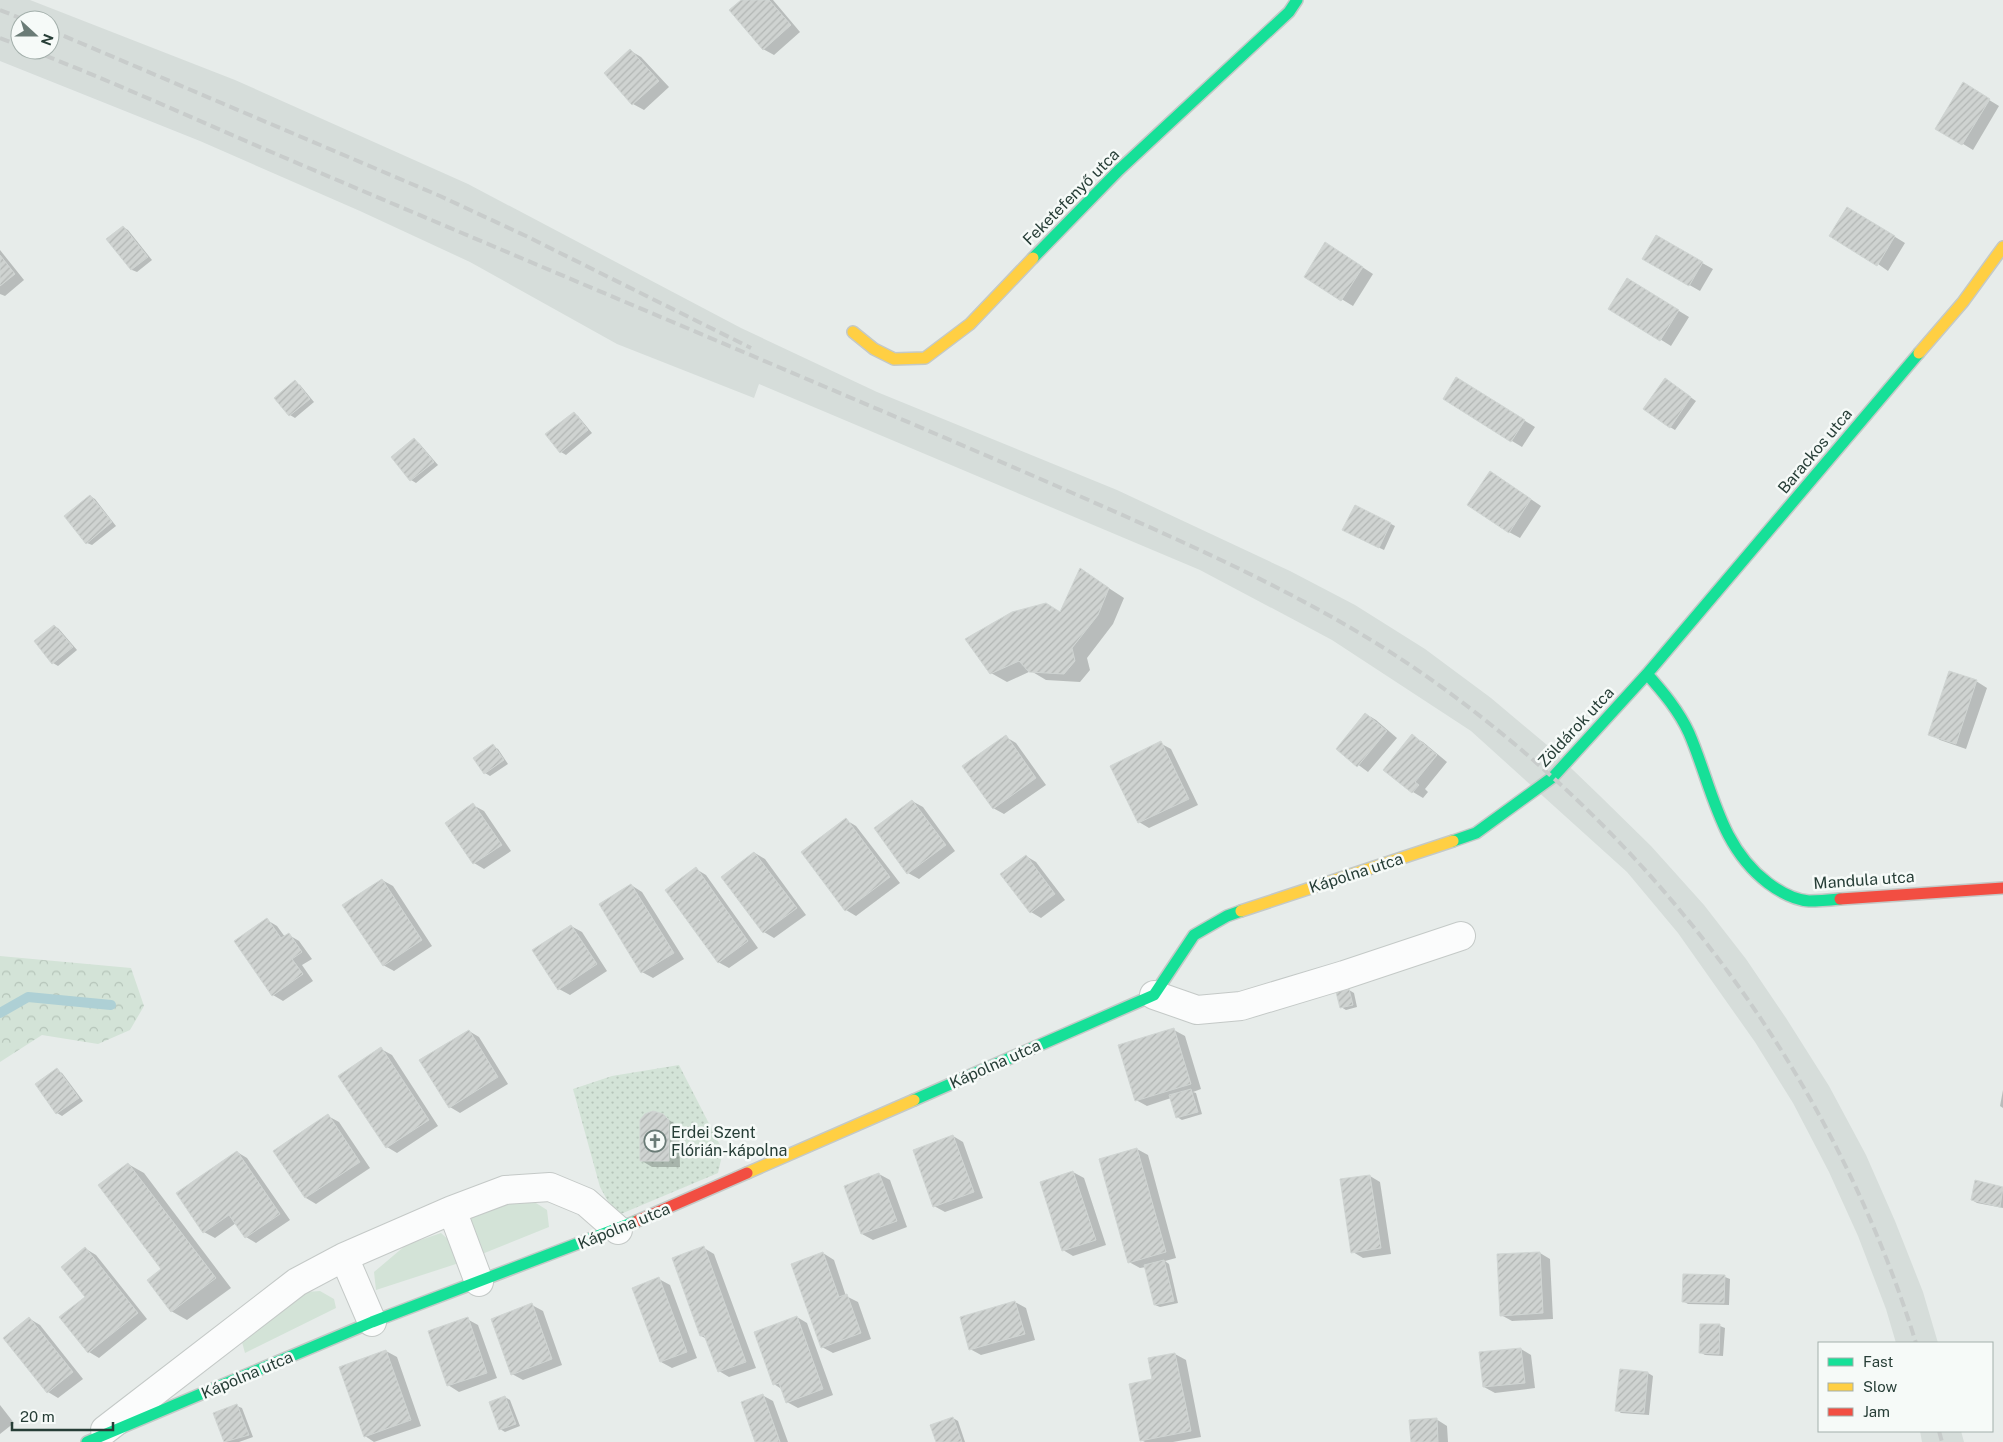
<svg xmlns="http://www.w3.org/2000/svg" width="2003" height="1442" font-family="'Public Sans',sans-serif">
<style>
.built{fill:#d6ddda;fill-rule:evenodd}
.grass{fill:#d3e3d7}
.forest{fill:url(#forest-crowns)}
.garden{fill:url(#garden-dots)}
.shadow{fill:#0003}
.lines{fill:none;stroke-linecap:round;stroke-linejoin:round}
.stream{stroke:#aed0d5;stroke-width:10}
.building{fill:url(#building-hatch);stroke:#d0d5d3}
.street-casing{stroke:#c4c9c7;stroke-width:30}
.fast-casing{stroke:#c4c9c7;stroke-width:14}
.slow-casing{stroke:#c4c9c7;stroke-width:14}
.jam-casing{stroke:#c4c9c7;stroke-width:14}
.street{stroke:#fbfcfc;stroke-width:28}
.fast{stroke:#16e098;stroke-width:11}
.slow{stroke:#ffcf43;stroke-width:11}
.jam{stroke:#f24e42;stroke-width:11}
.rail{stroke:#c8cccb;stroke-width:4;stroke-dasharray:10 5;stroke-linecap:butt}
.labels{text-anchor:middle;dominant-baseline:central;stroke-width:5;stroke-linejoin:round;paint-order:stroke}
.street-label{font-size:16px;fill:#273e37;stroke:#f6faf8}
.poi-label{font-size:16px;fill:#273e37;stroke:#f6faf8;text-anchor:start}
</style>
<defs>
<pattern id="forest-crowns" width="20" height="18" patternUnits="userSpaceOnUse" patternTransform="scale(1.25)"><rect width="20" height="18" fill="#d3e3d7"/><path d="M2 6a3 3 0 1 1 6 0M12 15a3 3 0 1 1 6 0" fill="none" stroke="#b5c4b9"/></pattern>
<pattern id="garden-dots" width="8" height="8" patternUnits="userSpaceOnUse" patternTransform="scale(1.25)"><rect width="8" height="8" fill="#d3e3d7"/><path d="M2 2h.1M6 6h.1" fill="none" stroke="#b5c4b9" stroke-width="1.8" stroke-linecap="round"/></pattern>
<pattern id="building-hatch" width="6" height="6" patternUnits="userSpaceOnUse" patternTransform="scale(1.25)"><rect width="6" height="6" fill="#cfd3d1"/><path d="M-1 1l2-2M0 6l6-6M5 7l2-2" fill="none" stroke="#b2b6b4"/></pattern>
</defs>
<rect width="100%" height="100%" fill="#e7ecea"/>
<!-- built -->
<path class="built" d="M 0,0 L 30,0 L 235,80 L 468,184 L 741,328 L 877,392 L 1117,490 L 1290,571 L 1355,605 L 1425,649 L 1491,698 L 1547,745 L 1599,795 L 1651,846 L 1704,905 L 1746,959 L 1786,1018 L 1829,1086 L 1866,1155 L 1895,1221 L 1923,1292 L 1938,1343 L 1896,1343 L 1886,1309 L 1858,1236 L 1829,1172 L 1793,1103 L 1755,1042 L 1678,933 L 1627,872 L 1471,731 L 1332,640 L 1200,570 L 759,384 L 754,398 L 617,344 L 470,262 L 360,211 L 200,141 L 0,61 ZM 20,20 L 50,20 L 50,50 L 20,50 Z
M 1920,1431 L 1961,1431 L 1964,1442 L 1922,1442 Z"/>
<!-- grass -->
<path class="grass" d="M 516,1199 L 536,1203 L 547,1210 L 549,1227 L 482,1254 L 469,1219 Z
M 441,1233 L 452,1243 L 459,1263 L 376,1290 L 374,1272 L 406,1245 Z
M 320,1291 L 334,1299 L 336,1308 L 245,1353 L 242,1342 L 306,1292 Z"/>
<!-- forest -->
<path class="forest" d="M 0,956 L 131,968 L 144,1006 L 130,1030 L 98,1044 L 42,1035 L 0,1062 Z"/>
<!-- garden -->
<path class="garden" d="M 679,1065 L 723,1151 L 718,1173 L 616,1216 L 600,1187 L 573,1089 L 612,1076 Z"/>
<!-- shadow -->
<path class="shadow" d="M 743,0 L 773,0 L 800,32 L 774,55 L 763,49 Z
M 631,51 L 641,57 L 669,87 L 644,110 L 633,104 Z
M 1963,84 L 1999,106 L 1973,150 L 1937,128 Z
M 1858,214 L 1905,243 L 1888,271 L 1878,264 Z
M 123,227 L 128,230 L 152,260 L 137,272 L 132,270 L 107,240 Z
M 1656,237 L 1713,269 L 1700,291 L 1644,259 Z
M 0,250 L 24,280 L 5,296 L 0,294 Z
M 1336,250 L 1373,274 L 1353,306 L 1305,277 Z
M 1638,286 L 1689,317 L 1671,346 L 1610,308 Z
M 295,382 L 300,385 L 314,402 L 295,418 L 290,415 L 276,398 Z
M 1670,383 L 1696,401 L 1675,430 L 1670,427 Z
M 1467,385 L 1535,427 L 1522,447 L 1512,441 Z
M 574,413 L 578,416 L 592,433 L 566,455 L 561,452 Z
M 414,440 L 419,443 L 438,465 L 416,483 L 411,480 Z
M 1501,479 L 1541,506 L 1520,538 L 1509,532 Z
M 90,496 L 95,499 L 116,526 L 92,545 L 87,543 Z
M 1391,524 L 1395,526 L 1384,550 L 1349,533 Z
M 1081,570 L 1124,598 L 1113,624 L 1087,658 L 1090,670 L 1080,682 L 1046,680 L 1031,671 L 1007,682 L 991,673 L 1061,613 Z
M 55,626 L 59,629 L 77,650 L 58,666 L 53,663 Z
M 1976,681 L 1987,688 L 1966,749 L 1940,740 L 1930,734 Z
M 1366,714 L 1376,720 L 1397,738 L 1368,772 L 1337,749 Z
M 1412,736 L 1423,742 L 1447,762 L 1425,789 L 1428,792 L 1423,798 L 1413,792 Z
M 1006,737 L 1016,743 L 1046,785 L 1004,814 L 993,808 Z
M 1160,743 L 1171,749 L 1198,805 L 1149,828 L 1139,822 Z
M 493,746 L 498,749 L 508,764 L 490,776 L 485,773 Z
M 912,801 L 923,807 L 955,851 L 919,879 L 908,873 Z
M 473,805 L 484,811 L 511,851 L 484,869 L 474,863 Z
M 846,820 L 856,826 L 900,883 L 856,916 L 846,910 Z
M 755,853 L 765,859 L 806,915 L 774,938 L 764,932 Z
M 1026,856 L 1036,862 L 1065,900 L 1041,918 L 1031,912 Z
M 696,869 L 706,875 L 758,948 L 729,968 L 718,962 Z
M 382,880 L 393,886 L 432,946 L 394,971 L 383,965 Z
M 631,885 L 642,892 L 684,959 L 653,978 L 642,972 Z
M 267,920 L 277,926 L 285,937 L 289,935 L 299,941 L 312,959 L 302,965 L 313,981 L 283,1001 L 273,995 Z
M 571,926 L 582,932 L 607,971 L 570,995 L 559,989 Z
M 1349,990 L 1354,993 L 1357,1007 L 1346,1010 L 1341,1007 Z
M 1174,1030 L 1185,1036 L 1201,1089 L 1193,1092 L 1196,1093 L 1202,1114 L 1182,1120 L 1177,1117 L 1171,1098 L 1147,1106 L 1136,1100 Z
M 469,1031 L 479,1037 L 508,1084 L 460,1113 L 450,1107 Z
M 381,1049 L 392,1055 L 438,1126 L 397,1153 L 387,1147 Z
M 57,1070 L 62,1073 L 83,1101 L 62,1116 L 57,1113 Z
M 2003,1090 L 2003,1108 L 2000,1106 Z
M 662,1115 L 679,1127 L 680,1167 L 652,1167 L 642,1161 Z
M 328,1116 L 339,1122 L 370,1168 L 316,1204 L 306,1198 Z
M 953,1136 L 963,1142 L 983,1198 L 945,1212 L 934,1206 Z
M 1137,1149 L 1148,1155 L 1176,1258 L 1165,1261 L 1169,1264 L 1178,1303 L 1160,1307 L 1155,1305 L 1146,1267 L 1140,1268 L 1129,1262 Z
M 237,1152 L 247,1158 L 290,1220 L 256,1243 L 246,1237 L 236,1223 L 215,1238 L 204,1232 Z
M 128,1164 L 144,1173 L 231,1288 L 187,1320 L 171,1311 L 163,1269 Z
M 1073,1172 L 1084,1178 L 1106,1245 L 1073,1256 L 1063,1250 Z
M 879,1174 L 890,1180 L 907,1227 L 873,1240 L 862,1234 L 845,1187 Z
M 1370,1176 L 1380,1182 L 1391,1254 L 1363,1258 L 1353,1252 Z
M 1976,1182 L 2003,1188 L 2003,1208 L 1977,1203 L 1972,1200 Z
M 704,1248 L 714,1254 L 756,1368 L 729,1377 L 719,1371 L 707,1339 L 701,1336 Z
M 86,1249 L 96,1255 L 147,1319 L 99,1358 L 89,1352 Z
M 823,1253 L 834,1260 L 846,1296 L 858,1302 L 871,1339 L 833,1353 L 822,1347 Z
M 1540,1253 L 1550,1259 L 1553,1319 L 1512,1321 L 1501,1315 Z
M 1725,1277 L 1730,1279 L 1729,1305 L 1688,1304 L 1683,1301 Z
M 659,1279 L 670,1285 L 697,1358 L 672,1368 L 661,1362 L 634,1289 Z
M 1015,1302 L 1026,1308 L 1035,1340 L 981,1355 L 970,1349 Z
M 532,1305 L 543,1311 L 562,1365 L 523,1380 L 512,1374 Z
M 797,1317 L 807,1323 L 833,1395 L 798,1408 L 787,1402 L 783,1390 L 774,1384 Z
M 30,1319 L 40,1325 L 83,1379 L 58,1398 L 48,1392 Z
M 467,1319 L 478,1325 L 497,1378 L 459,1392 L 448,1385 Z
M 1720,1326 L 1725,1328 L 1723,1356 L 1705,1355 L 1700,1352 Z
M 1521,1349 L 1531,1355 L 1535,1388 L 1495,1393 L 1484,1387 Z
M 386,1351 L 397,1357 L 421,1426 L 374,1442 L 365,1436 Z
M 1175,1354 L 1186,1360 L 1201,1437 L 1173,1442 L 1145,1442 L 1141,1440 L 1154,1380 Z
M 1621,1370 L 1648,1373 L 1653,1376 L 1649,1415 L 1621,1413 L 1617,1410 Z
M 762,1395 L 773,1401 L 788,1442 L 757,1442 Z
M 505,1397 L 510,1400 L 520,1426 L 505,1432 L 500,1429 Z
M 0,1405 L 14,1423 L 0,1434 Z
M 237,1406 L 242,1408 L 253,1437 L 239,1442 L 226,1442 L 215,1414 Z
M 953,1418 L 958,1421 L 965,1442 L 937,1442 Z
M 1436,1419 L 1447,1426 L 1448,1442 L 1412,1442 Z"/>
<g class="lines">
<!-- stream -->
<path class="stream" d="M 0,1013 L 28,997 L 111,1005"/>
</g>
<!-- building -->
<path class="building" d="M 741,0 L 769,0 L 791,25 L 763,50 L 729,10 Z
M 630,49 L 659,81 L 632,105 L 604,73 Z
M 1963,82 L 1990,99 L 1962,145 L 1935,129 Z
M 1847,207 L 1895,236 L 1877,266 L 1829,236 Z
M 123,226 L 148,257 L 131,270 L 106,239 Z
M 1656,235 L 1703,262 L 1689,286 L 1642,259 Z
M 1325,242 L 1363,267 L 1341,301 L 1304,277 Z
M 0,255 L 15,274 L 0,286 Z
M 1627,278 L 1679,310 L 1660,341 L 1608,309 Z
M 1456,377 L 1525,420 L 1511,442 L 1443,399 Z
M 1665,378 L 1691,397 L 1670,428 L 1643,409 Z
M 295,380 L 310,399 L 289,416 L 274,398 Z
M 574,412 L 588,430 L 560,453 L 545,434 Z
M 414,438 L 434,462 L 410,481 L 391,457 Z
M 1490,471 L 1531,499 L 1509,533 L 1467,505 Z
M 90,495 L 112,522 L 86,544 L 64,516 Z
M 1355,505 L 1391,523 L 1379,548 L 1342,530 Z
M 1080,568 L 1109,588 L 1098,615 L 1072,648 L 1075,661 L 1064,674 L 1029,672 L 1019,661 L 990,674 L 965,639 L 1012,612 L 1046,603 L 1060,612 Z
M 54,625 L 73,647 L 52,664 L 34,641 Z
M 1949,671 L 1977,680 L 1956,744 L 1928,735 Z
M 1365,713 L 1387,731 L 1357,767 L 1336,749 Z
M 1412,734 L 1437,755 L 1415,782 L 1419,785 L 1412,793 L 1383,770 Z
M 1006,735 L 1036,778 L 993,809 L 962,766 Z
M 1161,741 L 1189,799 L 1138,823 L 1110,766 Z
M 493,744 L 504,760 L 484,774 L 473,758 Z
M 912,800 L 946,845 L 907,874 L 874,828 Z
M 473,803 L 502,845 L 473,864 L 445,823 Z
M 846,818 L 890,877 L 845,911 L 801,852 Z
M 754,852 L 797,908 L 763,933 L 721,877 Z
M 1026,855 L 1055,894 L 1030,913 L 1000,874 Z
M 696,867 L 748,941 L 718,963 L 665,890 Z
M 382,879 L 422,940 L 383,966 L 342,905 Z
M 631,884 L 674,953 L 641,973 L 599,904 Z
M 267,918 L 281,938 L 289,933 L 302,952 L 292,959 L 303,974 L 272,996 L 234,941 Z
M 571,925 L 597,964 L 558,990 L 532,950 Z
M 1349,989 L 1353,1005 L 1340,1008 L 1336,992 Z
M 1174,1028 L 1191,1084 L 1135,1101 L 1118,1045 Z
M 469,1030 L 498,1077 L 449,1108 L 419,1060 Z
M 381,1047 L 429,1120 L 386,1148 L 338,1076 Z
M 57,1068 L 79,1098 L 56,1114 L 35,1084 Z
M 1191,1089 L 1198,1112 L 1176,1118 L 1169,1095 Z
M 653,1111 L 663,1114 L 669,1120 L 669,1161 L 640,1161 L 640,1120 L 645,1114 Z
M 328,1114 L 360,1162 L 305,1198 L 273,1151 Z
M 953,1135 L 974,1192 L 933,1207 L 913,1150 Z
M 1137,1148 L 1166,1252 L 1128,1263 L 1099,1159 Z
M 237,1151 L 280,1214 L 245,1238 L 229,1215 L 203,1233 L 176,1193 Z
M 128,1163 L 216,1278 L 171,1312 L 147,1280 L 161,1269 L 98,1185 Z
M 1073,1171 L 1096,1240 L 1062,1251 L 1040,1182 Z
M 879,1173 L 897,1221 L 861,1234 L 844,1186 Z
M 1370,1175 L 1381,1248 L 1351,1253 L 1340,1179 Z
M 1975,1180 L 2003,1187 L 2000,1207 L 1971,1200 Z
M 704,1246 L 746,1362 L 718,1372 L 704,1335 L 700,1336 L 672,1258 Z
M 85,1247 L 138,1313 L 88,1353 L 59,1317 L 85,1297 L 61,1267 Z
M 823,1252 L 839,1297 L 847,1294 L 861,1333 L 821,1348 L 791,1264 Z
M 1540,1252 L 1543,1313 L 1500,1316 L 1497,1254 Z
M 1164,1260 L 1174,1301 L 1154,1305 L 1144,1265 Z
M 1683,1274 L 1725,1275 L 1724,1303 L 1682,1302 Z
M 659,1277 L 687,1352 L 660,1362 L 632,1288 Z
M 1015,1301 L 1025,1334 L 969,1350 L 960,1317 Z
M 532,1303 L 552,1359 L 511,1375 L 491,1319 Z
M 797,1316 L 823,1389 L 786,1403 L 779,1383 L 773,1385 L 754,1332 Z
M 29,1317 L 73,1372 L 47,1393 L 3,1338 Z
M 468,1317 L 487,1373 L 447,1386 L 428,1331 Z
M 1700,1324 L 1720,1324 L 1719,1354 L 1699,1353 Z
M 1521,1348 L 1525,1383 L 1483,1387 L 1479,1352 Z
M 386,1350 L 411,1420 L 364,1437 L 339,1367 Z
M 1175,1353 L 1191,1431 L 1140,1441 L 1129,1384 L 1152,1379 L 1148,1358 Z
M 1620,1369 L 1648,1372 L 1644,1413 L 1615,1411 Z
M 763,1394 L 780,1442 L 755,1442 L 741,1402 Z
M 505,1396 L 516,1424 L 499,1430 L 489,1402 Z
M 237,1404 L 249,1435 L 224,1442 L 213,1413 Z
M 953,1417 L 962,1442 L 936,1442 L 930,1425 Z
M 1437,1418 L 1438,1442 L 1411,1442 L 1409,1420 Z"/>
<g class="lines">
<!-- street casing -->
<g class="street-casing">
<path id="street" d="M 1154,995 L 1197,1010 L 1241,1006 L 1344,975 L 1461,936
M 452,1210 L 479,1282
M 344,1257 L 372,1322
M 105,1430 L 297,1282 L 344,1257 L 452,1210 L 505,1190 L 550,1187 L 586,1202 L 618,1230"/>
</g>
<!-- fast casing -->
<g class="fast-casing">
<path id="fast" d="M 1033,258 L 1119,170 L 1289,12 L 1297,0
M 1647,674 C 1663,692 1679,711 1689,733 C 1712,786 1719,846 1768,883 C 1780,892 1794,900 1809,901 C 1819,901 1830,900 1840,899
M 1453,841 L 1476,833 L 1553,777 L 1647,674 L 1919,353
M 914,1100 L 1154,995 L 1194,935 L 1227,916 L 1241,911
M 87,1442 L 372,1322 L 637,1221"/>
</g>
<!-- slow casing -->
<g class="slow-casing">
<path id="slow" d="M 853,332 L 874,349 L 894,359 L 925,358 L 970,324 L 1033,258
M 1919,353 L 1963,302 L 2003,247
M 1241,911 L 1453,841
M 747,1173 L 914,1100"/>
</g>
<!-- jam casing -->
<g class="jam-casing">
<path id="jam" d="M 1840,899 L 2003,888
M 637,1221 L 747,1173"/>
</g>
<!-- street -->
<use href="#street" class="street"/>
<!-- fast -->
<use href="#fast" class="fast"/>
<!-- slow -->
<use href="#slow" class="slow"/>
<!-- jam -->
<use href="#jam" class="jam"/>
<!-- rail -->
<path class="rail" d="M 0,10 L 25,20
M 50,30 L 440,196 L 526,236 L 751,348
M 0,38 L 20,46
M 31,50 C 116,83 199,121 283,157 C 433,221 583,284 734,348 C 851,398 968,447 1084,498 C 1197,548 1311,598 1413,667 C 1650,829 1831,1069 1916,1343
M 1939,1431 L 1942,1442"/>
</g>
<!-- icons -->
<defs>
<g id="church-ring" transform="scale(1.125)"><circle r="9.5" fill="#f6faf8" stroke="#6a7b76" stroke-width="1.5"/><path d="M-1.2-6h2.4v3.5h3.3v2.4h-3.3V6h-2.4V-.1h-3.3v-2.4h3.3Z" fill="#6a7b76"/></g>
</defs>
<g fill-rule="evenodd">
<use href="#church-ring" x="655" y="1141"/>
</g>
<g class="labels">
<!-- street labels -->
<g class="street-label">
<text transform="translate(1071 197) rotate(-45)">Feketefenyő utca</text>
<text transform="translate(1815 451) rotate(-50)">Barackos utca</text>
<text transform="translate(1576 727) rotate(-47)">Zöldárok utca</text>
<text transform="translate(1356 873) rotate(-18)">Kápolna utca</text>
<text transform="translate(1864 880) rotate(-4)">Mandula utca</text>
<text transform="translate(995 1064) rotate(-24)">Kápolna utca</text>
<text transform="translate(624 1226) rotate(-22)">Kápolna utca</text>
<text transform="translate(247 1375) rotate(-23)">Kápolna utca</text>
</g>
<!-- poi labels -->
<g class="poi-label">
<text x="671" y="1132">Erdei Szent<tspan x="671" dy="18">Flórián-kápolna</tspan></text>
</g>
</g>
<!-- legend -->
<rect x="1818" y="1342" width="175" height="90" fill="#f6faf8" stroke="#a3afab"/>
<rect x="1828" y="1358" width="25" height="8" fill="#16e098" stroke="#a3afab"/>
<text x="1863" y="1367" font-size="15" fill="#273e37">Fast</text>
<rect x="1828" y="1383" width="25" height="8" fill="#ffcf43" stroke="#a3afab"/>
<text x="1863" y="1392" font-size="15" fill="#273e37">Slow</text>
<rect x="1828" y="1408" width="25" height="8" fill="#f24e42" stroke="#a3afab"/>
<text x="1863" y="1417" font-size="15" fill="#273e37">Jam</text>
<!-- north arrow -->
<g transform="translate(35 35) rotate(111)"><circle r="24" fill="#f6faf8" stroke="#a3afab"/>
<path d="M0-4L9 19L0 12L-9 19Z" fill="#6a7b76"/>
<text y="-8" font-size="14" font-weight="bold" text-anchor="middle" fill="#273e37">N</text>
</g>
<!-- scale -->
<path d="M12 1422v8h101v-8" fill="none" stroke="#273e37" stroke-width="2.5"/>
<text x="20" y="1422" font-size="15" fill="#273e37" stroke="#f6faf8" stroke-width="4" paint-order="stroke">20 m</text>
</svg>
